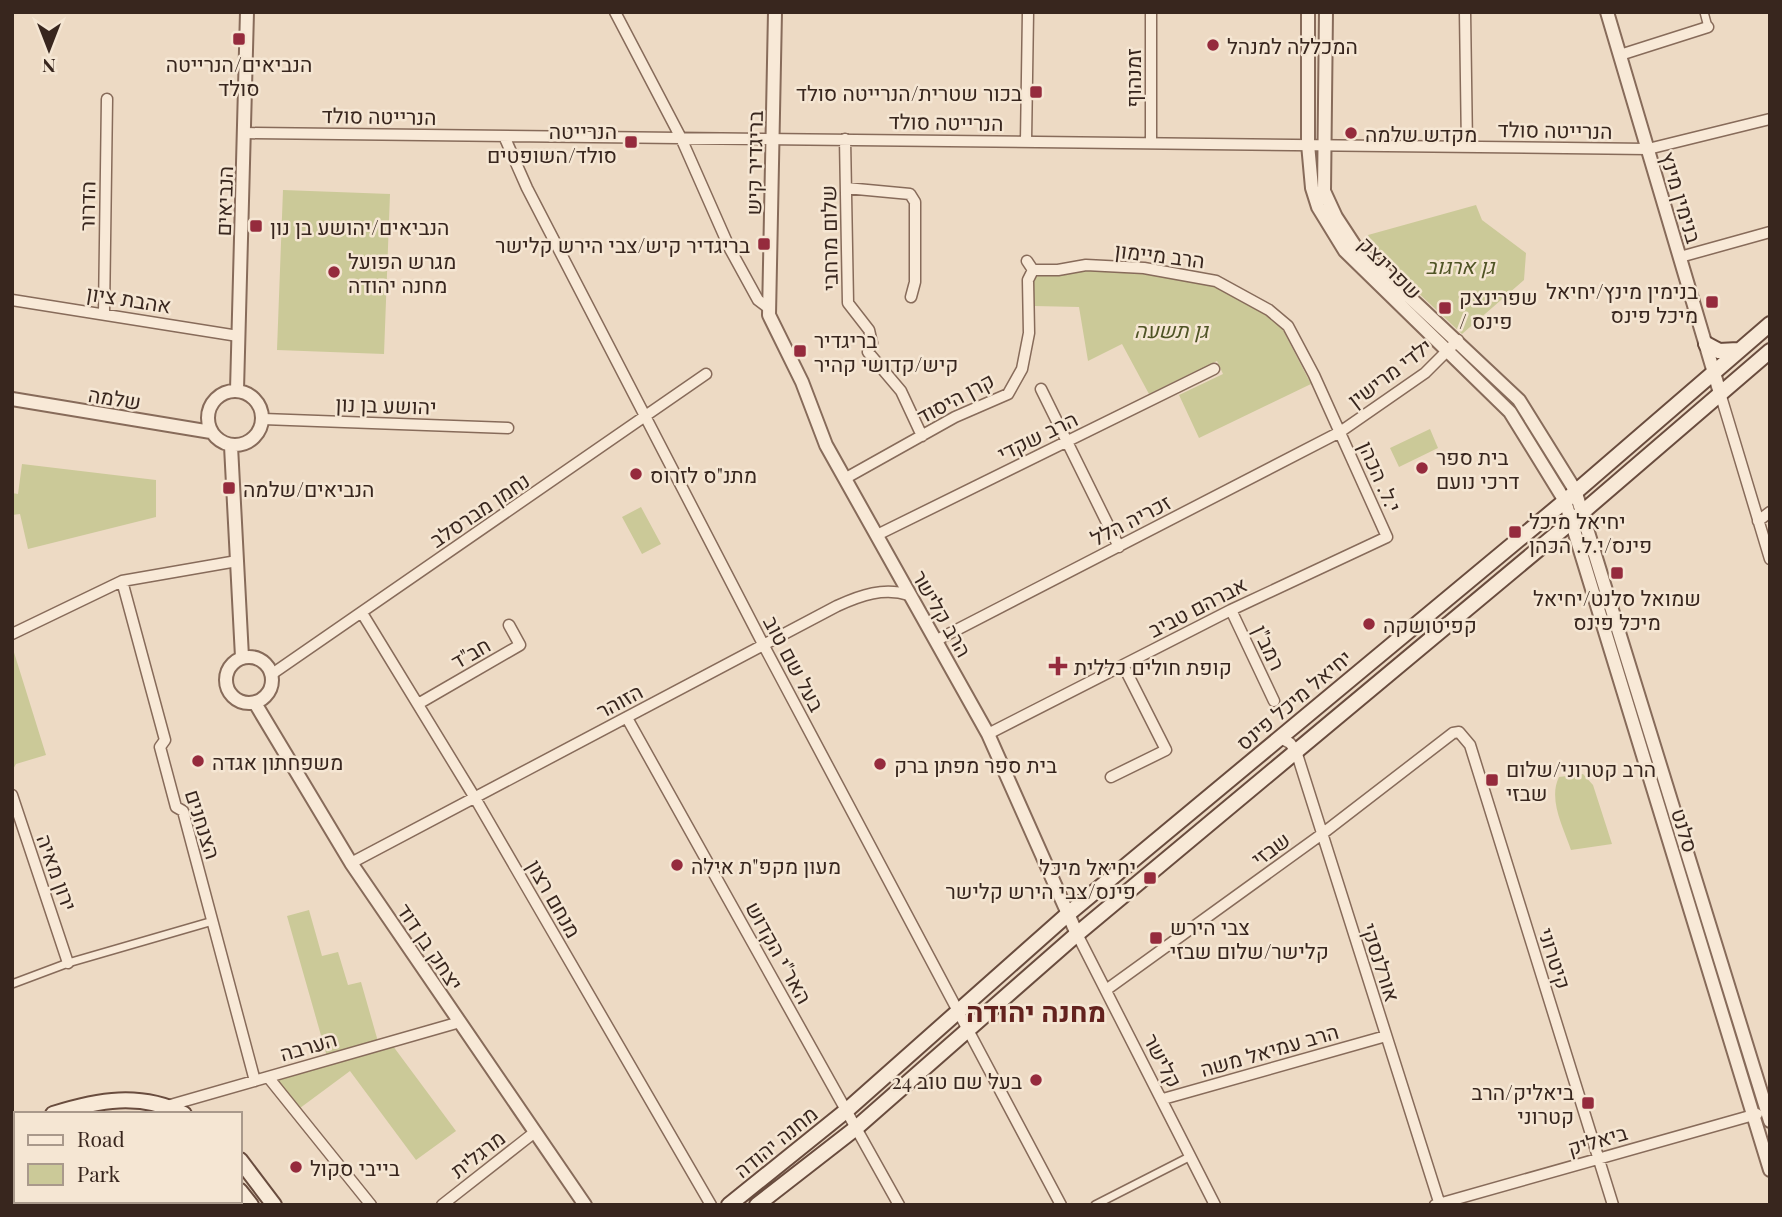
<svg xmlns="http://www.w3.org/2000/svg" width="1782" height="1217" font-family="'Playfair Display',Heebo,serif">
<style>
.green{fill:#cbc998}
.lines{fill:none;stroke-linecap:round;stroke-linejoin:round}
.pedestrian-casing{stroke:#876b5a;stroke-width:10}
.minor-casing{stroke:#876b5a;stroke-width:13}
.tertiary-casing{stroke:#876b5a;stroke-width:16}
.secondary-casing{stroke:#694c3e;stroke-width:18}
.pedestrian{stroke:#f8e9d7;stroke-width:7}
.minor{stroke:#f8e9d7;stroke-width:10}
.tertiary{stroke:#f8e9d7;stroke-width:12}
.secondary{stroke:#f8e9d7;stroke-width:14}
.poi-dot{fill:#952b3d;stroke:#f5e6d3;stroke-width:2.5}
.labels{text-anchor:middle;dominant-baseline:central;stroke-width:5;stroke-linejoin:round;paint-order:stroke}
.poi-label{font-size:21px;fill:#38261e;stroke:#f5e6d3;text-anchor:start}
.street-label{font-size:21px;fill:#38261e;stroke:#f5e6d3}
.park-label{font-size:21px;font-style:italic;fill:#4f5425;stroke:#f5e6d3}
.district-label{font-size:28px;font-weight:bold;fill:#63221e;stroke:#f5e6d3}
</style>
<rect width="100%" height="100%" fill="#eddac4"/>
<!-- green -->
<path class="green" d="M 283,190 L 390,194 L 384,354 L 277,350 Z
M 1476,205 L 1482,220 L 1526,253 L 1524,280 L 1462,334 L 1379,256 L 1368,235 Z
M 1085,270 L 1142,272 L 1215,285 L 1267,314 L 1282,328 L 1311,384 L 1199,438 L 1179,395 L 1223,374 L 1217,361 L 1149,394 L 1122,344 L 1088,361 L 1079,307 L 1034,306 L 1034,274 L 1059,276 Z
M 1430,429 L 1438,448 L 1399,467 L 1390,448 Z
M 22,464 L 156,480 L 156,517 L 28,549 L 20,514 L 12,515 L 12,493 L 18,494 Z
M 641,507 L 661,544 L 642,554 L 622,517 Z
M 12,646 L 46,755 L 16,764 L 12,771 Z
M 1583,774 L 1593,785 L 1612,844 L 1571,850 C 1563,827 1548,799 1559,777 Z
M 309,910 L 322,956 L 338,952 L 348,985 L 361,982 L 379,1045 L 390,1042 L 456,1131 L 416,1160 L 350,1071 L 296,1111 L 268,1077 L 328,1060 L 287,916 Z"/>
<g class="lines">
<!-- pedestrian casing -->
<g class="pedestrian-casing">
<path id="pedestrian" d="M 1704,12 L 1708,27
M 12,984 L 68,963 L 213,921
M 1095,1205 L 1191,1156"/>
</g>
<!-- minor casing -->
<g class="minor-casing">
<path id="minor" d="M 615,12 L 681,138 L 730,249 L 758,300 L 770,309
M 1151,12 L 1151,143
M 1465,12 L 1467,147
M 1620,55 L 1708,27
M 244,133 L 1648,149 L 1770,119
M 504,136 L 527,188 L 764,646 L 1061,1205
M 845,139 L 848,303 L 869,330 L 872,343 L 868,352 L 901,391 L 922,436
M 1026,141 L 1028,12
M 846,188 L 910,194 L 915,202 L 915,282 L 911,297
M 1680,257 L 1770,232
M 12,300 L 238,336
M 104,313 L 107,99
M 1041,389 L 1119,547
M 1720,393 L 1770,559
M 263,419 L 508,428
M 846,478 L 955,417 L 1008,394 L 1022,369 L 1029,333 L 1028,280 L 1033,270
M 1758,521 L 1770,512
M 877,535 L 1214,369
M 122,581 L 165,740 L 160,747 L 176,807 L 183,811 L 255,1081
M 1231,610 L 1274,701
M 362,613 L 475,798 L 711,1205
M 12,634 L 122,581 L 237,561
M 937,640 L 1340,432 L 1425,373 L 1458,340
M 272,674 L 706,374
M 418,704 L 520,645 L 509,625
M 627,718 L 899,1205
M 988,734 L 1231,610 L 1387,537 L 1314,375 L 1288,326 L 1269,310 L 1216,281 L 1144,268 L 1086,265 L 1058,270 L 1033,270 L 1027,261
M 1280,738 L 1290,743 L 1296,751 L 1440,1205
M 1111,777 L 1166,750 L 1123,665
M 12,795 L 68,963
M 351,863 L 837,606 C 861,595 884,587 909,595
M 1077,934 L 1215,1205
M 1106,990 L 1322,834 L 1453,733 L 1459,732 L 1470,745 L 1613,1205
M 268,1077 L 371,1205
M 1163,1099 L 1386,1036
M 167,1106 L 460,1022
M 70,1201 L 72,1205
M 442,1205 L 535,1132
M 1435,1205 L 1757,1114"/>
</g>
<!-- tertiary casing -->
<g class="tertiary-casing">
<path id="tertiary" d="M 775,12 L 769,315 L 802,382 L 826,445 L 988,734 L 1077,934
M 1308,12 L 1308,144 L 1312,188 L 1318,207 L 1345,251 L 1510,412 L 1565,501 L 1770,1170
M 1326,12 L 1324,191 L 1336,217 L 1355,246 L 1519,400 L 1575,490 L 1770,1121
M 1607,12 L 1720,393
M 237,390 L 247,12
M208 418a27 27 0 1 1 54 0a27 27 0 1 1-54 0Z
M 12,399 L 211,432
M 231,446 L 242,657
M226 680a23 23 0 1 1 46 0a23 23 0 1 1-46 0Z
M 255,703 L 351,863 L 585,1205"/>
</g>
<!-- secondary casing -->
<g class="secondary-casing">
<path id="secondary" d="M 1706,344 L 1719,351 L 1738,350
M 53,1114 C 98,1100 140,1092 184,1114
M 12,1126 L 16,1125
M 12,1152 L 16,1151
M 240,1160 L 274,1205
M 240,1191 L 251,1205
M 729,1205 L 847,1110 L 1068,914 L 1565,501 L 1770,324
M 757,1205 L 856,1128 L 1077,934 L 1571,522 L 1770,351"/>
</g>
<!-- pedestrian -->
<use href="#pedestrian" class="pedestrian"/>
<!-- minor -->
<use href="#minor" class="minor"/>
<!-- tertiary -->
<use href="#tertiary" class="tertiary"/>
<!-- secondary -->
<use href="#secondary" class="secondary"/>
</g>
<!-- markers -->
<g class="poi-dot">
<rect x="232" y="32" width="14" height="14" rx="3.5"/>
<circle cx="1213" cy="45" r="7"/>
<rect x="1029" y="85" width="14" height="14" rx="3.5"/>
<circle cx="1351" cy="133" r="7"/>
<rect x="624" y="135" width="14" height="14" rx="3.5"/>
<rect x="249" y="219" width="14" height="14" rx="3.5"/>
<rect x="757" y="237" width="14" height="14" rx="3.5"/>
<circle cx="334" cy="272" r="7"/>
<rect x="1705" y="295" width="14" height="14" rx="3.5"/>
<rect x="1438" y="301" width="14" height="14" rx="3.5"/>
<rect x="793" y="344" width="14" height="14" rx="3.5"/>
<circle cx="1422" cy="468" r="7"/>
<circle cx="636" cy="474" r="7"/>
<rect x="222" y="481" width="14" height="14" rx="3.5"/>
<rect x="1508" y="525" width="14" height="14" rx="3.5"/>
<rect x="1610" y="566" width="14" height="14" rx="3.5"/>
<circle cx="1369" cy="624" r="7"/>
<path d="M1054.5 655.5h7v7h7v7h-7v7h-7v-7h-7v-7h7z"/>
<circle cx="198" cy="761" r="7"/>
<circle cx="880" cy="764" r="7"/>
<rect x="1485" y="773" width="14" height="14" rx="3.5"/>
<circle cx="677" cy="865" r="7"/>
<rect x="1143" y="871" width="14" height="14" rx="3.5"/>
<rect x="1149" y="931" width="14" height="14" rx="3.5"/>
<circle cx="1036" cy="1080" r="7"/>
<rect x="1581" y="1096" width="14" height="14" rx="3.5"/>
<circle cx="296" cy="1167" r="7"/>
</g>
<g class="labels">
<!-- poi labels -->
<g class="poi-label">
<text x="1227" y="45">המכללה למנהל</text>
<text x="239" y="63" text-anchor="middle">הנביאים/הנרייטה<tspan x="239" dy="24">סולד</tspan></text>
<text x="1022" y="92" text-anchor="end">בכור שטרית/הנרייטה סולד</text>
<text x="617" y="130" text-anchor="end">הנרייטה<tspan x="617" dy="24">סולד/השופטים</tspan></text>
<text x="1365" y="133">מקדש שלמה</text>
<text x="270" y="226">הנביאים/יהושע בן נון</text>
<text x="750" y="244" text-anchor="end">בריגדיר קיש/צבי הירש קלישר</text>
<text x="348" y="260">מגרש הפועל<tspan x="348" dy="24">מחנה יהודה</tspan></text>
<text x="1698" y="290" text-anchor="end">בנימין מינץ/יחיאל<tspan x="1698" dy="24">מיכל פינס</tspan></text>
<text x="1459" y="296">שפרינצק<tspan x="1459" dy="24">/ פינס</tspan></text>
<text x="814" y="339">בריגדיר<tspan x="814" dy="24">קיש/קדושי קהיר</tspan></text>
<text x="1436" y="456">בית ספר<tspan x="1436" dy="24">דרכי נועם</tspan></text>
<text x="650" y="474">מתנ"ס לזרוס</text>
<text x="243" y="488">הנביאים/שלמה</text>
<text x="1529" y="520">יחיאל מיכל<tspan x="1529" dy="24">פינס/י.ל. הכהן</tspan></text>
<text x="1617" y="597" text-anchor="middle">שמואל סלנט/יחיאל<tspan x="1617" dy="24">מיכל פינס</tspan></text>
<text x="1383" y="624">קפיטושקה</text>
<text x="1074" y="666">קופת חולים כללית</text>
<text x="212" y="761">משפחתון אגדה</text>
<text x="894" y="764">בית ספר מפתן ברק</text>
<text x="1506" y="768">הרב קטרוני/שלום<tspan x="1506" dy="24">שבזי</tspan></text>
<text x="691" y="865">מעון מקפ"ת אילה</text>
<text x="1136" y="866" text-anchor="end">יחיאל מיכל<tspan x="1136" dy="24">פינס/צבי הירש קלישר</tspan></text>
<text x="1170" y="926">צבי הירש<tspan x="1170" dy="24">קלישר/שלום שבזי</tspan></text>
<text x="1022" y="1080" text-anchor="end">בעל שם טוב 24</text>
<text x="1574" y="1091" text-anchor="end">ביאליק/הרב<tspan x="1574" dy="24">קטרוני</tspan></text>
<text x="310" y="1167">בייבי סקול</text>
</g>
<!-- street labels -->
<g class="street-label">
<text transform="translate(1132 78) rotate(-90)">זמנהוף</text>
<text transform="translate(379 115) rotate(1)">הנרייטה סולד</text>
<text transform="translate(946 121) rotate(1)">הנרייטה סולד</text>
<text transform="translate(1555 129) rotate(1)">הנרייטה סולד</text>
<text transform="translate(753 163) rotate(-89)">בריגדיר קיש</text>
<text transform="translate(1682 197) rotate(73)">בנימין מינץ</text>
<text transform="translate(223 201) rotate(-88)">הנביאים</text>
<text transform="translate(86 206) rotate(-89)">הדרור</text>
<text transform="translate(828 238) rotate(-91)">שלום מרחבי</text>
<text transform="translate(1160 254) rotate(7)">הרב מיימון</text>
<text transform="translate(1391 267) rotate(45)">שפרינצק</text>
<text transform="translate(129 298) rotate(9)">אהבת ציון</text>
<text transform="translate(1389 372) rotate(-37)">ילדי מרישין</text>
<text transform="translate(115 397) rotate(9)">שלמה</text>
<text transform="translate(955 397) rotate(-28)">קרן היסוד</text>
<text transform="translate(386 404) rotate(2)">יהושע בן נון</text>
<text transform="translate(1037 435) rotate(-26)">הרב שקדי</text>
<text transform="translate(1381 476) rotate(66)">י.ל. הכהן</text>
<text transform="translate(479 509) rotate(-34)">נחמן מברסלב</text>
<text transform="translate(1130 519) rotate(-27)">זכריה הלל</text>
<text transform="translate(1197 606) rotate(-27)">אברהם טביב</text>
<text transform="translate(943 613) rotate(60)">הרב קלישר</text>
<text transform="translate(1270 647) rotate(65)">רמב"ן</text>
<text transform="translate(470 652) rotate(-30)">חב"ד</text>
<text transform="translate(795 663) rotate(62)">בעל שם טוב</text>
<text transform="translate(1293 699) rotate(-40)">יחיאל מיכל פינס</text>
<text transform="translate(619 700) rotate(-28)">הזוהר</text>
<text transform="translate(204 824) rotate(72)">הצנחנים</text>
<text transform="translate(1686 830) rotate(73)">סלנט</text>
<text transform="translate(1270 848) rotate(-36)">שבזי</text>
<text transform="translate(58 872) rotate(70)">ירון מאיה</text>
<text transform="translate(555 898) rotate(60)">מנחם רצון</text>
<text transform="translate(431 946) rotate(56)">יצחק בן דוד</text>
<text transform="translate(780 952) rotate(61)">האר"י הקדוש</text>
<text transform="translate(1556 958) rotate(72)">קיטרוני</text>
<text transform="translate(1382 962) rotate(72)">אורלנסקי</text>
<text transform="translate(308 1045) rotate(-16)">הערבה</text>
<text transform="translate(1269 1049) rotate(-16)">הרב עמיאל משה</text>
<text transform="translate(1164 1060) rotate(62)">קלישר</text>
<text transform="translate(1597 1139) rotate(-16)">ביאליק</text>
<text transform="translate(775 1141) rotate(-39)">מחנה יהודה</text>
<text transform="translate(477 1153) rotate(-38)">מרגלית</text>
</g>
<!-- park labels -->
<g class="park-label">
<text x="1460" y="265">גן ארגוב</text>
<text x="1171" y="329">גן תשעה</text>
</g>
<!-- district labels -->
<g class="district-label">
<text x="1036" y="1010">מחנה יהודה</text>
</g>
</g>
<!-- border -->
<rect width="1782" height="1217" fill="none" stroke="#38261e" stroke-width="28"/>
<!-- legend -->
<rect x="14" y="1112" width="228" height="91" fill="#f5e6d3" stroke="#a9998b" stroke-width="2"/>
<rect x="28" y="1135" width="35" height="10" fill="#f8e9d7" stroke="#a9998b" stroke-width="2"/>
<text x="77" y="1147" font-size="21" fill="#38261e">Road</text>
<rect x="28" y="1164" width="35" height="21" fill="#cbc998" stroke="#a9998b" stroke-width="2"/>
<text x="77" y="1182" font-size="21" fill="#38261e">Park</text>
<!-- north arrow -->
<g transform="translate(49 49) rotate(180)" stroke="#f5e6d3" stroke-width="5" paint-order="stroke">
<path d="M0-5L12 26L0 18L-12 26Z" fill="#38261e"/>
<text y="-10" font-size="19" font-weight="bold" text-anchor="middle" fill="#38261e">N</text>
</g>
</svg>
